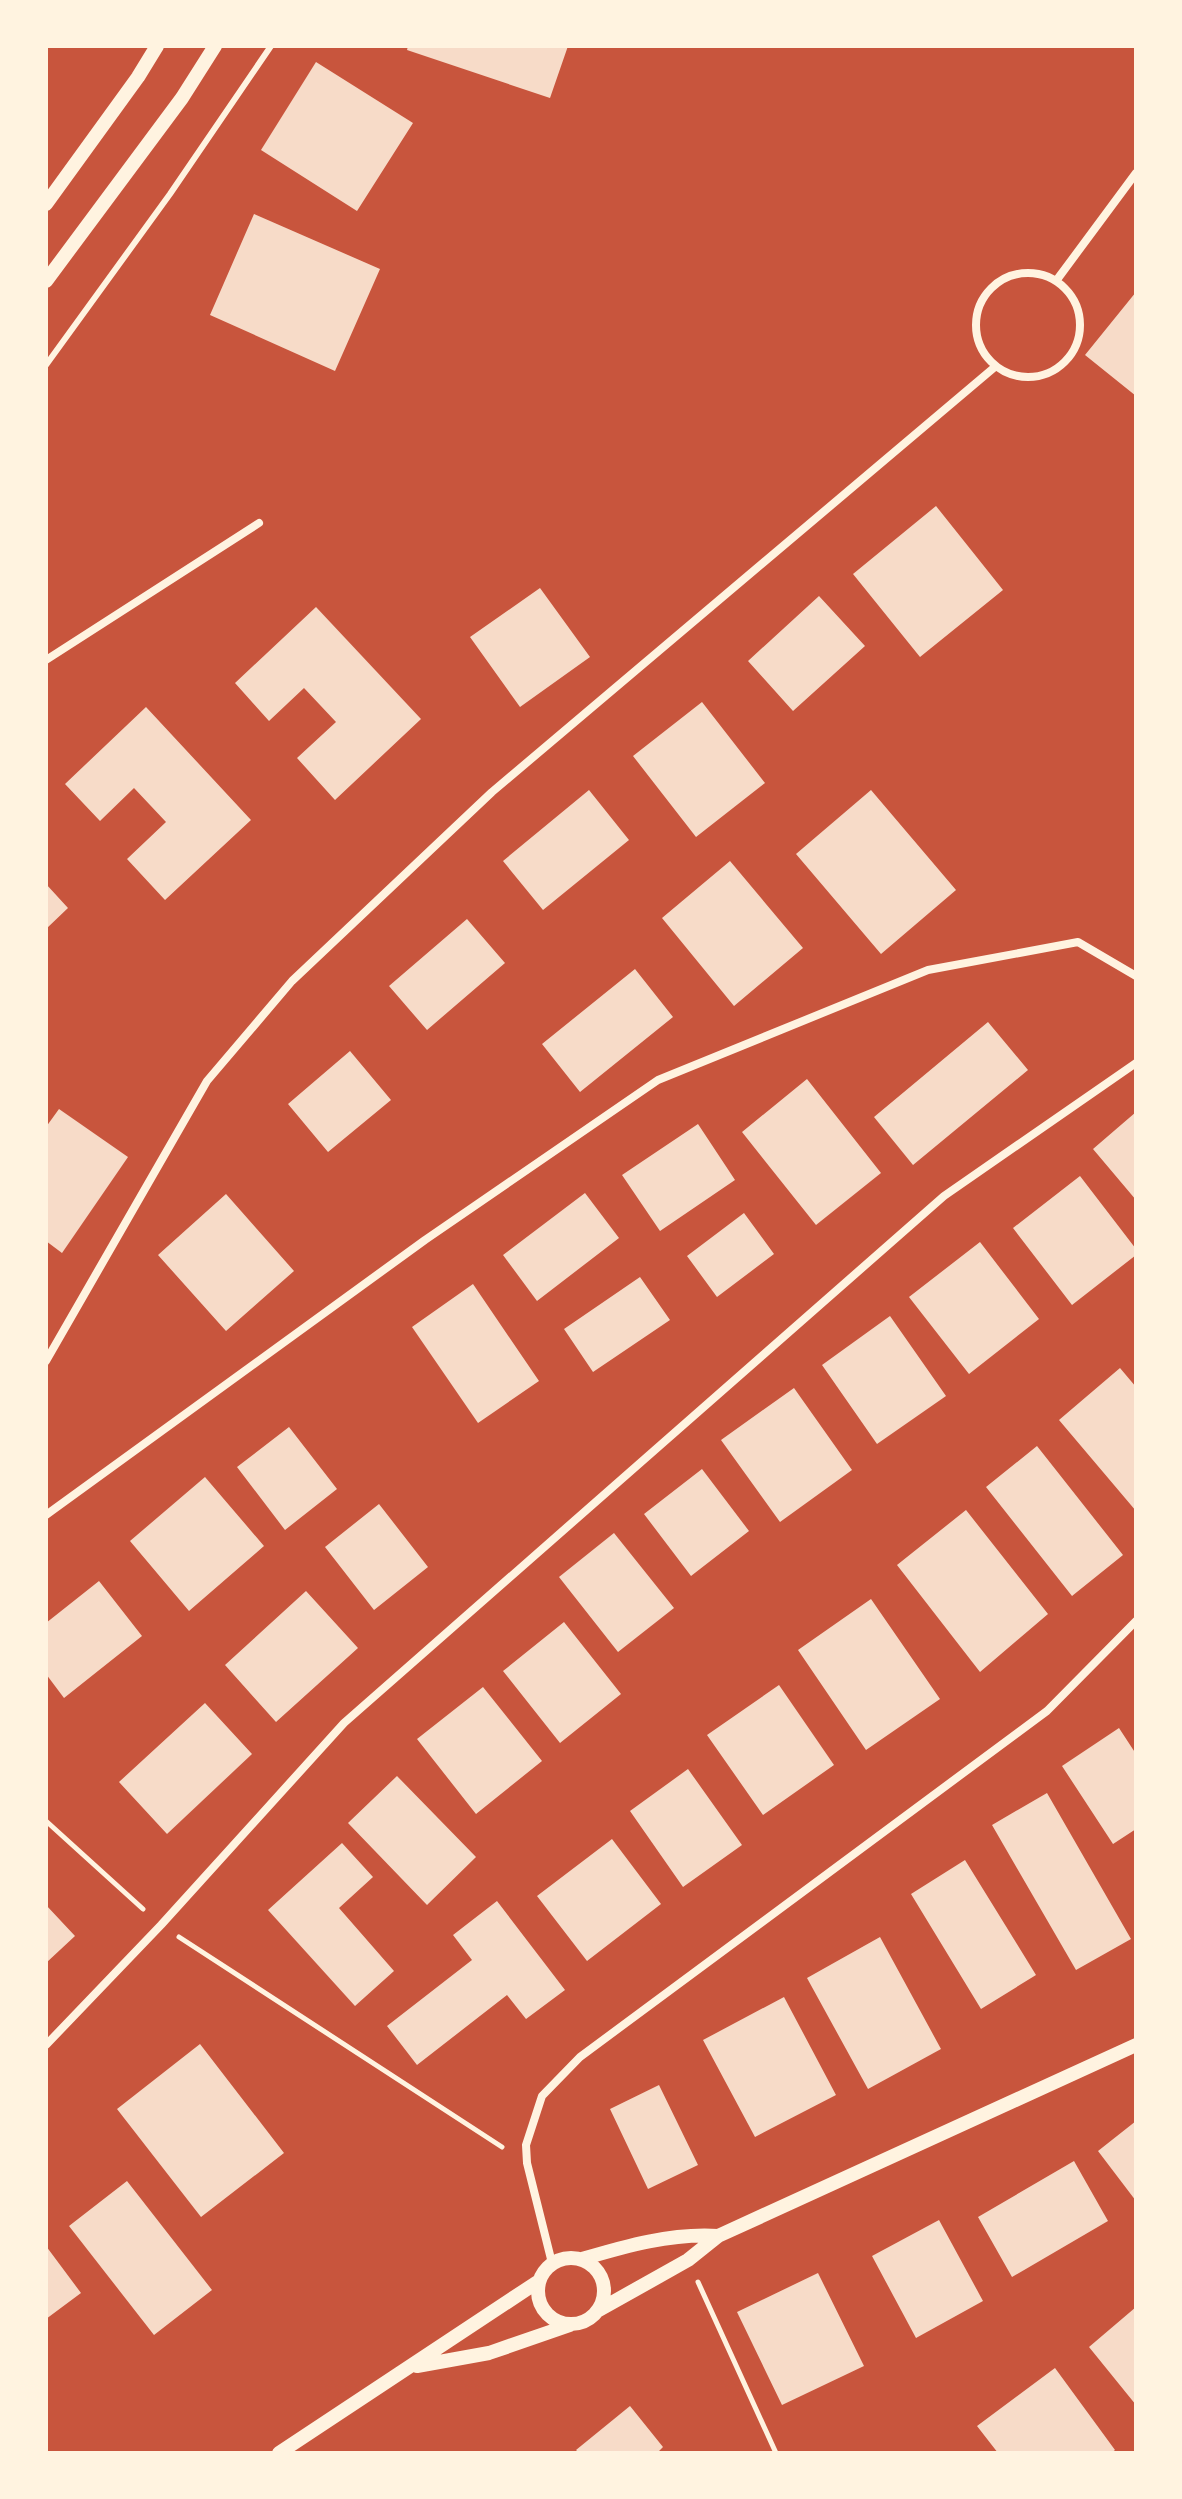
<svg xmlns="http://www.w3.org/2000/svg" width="1182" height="2499" font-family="Inter,sans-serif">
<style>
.building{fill:#f7dbc8}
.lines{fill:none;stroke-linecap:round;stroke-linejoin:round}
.path{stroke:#fff3e0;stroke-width:5}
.service{stroke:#fff3e0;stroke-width:6}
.minor{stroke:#fff3e0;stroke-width:8}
.tertiary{stroke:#fff3e0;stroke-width:14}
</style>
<rect width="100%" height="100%" fill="#c8553d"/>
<!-- building -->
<path class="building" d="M 408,46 L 568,46 L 550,98 L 407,50 Z
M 316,62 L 413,123 L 357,211 L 261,150 Z
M 254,214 L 380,269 L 335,371 L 210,315 Z
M 1136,292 L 1136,396 L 1085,355 Z
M 936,506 L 1003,590 L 920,657 L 853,574 Z
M 540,588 L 590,657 L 520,707 L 470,637 Z
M 819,596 L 865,646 L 793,711 L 748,661 Z
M 316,607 L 421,719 L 335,800 L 297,758 L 336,722 L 304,688 L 269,721 L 235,683 Z
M 702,702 L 765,783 L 696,837 L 633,756 Z
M 146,707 L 251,820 L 165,900 L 127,859 L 166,822 L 134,788 L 100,821 L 65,784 Z
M 589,790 L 629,840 L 543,910 L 503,861 Z
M 871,790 L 956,890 L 881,954 L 796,854 Z
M 730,861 L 803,948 L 734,1006 L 662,918 Z
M 46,884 L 68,908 L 46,929 Z
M 467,919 L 505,963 L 427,1030 L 389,986 Z
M 635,969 L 673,1017 L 580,1092 L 542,1044 Z
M 988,1022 L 1028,1070 L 913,1165 L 874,1117 Z
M 350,1051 L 391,1100 L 328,1152 L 288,1104 Z
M 807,1079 L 881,1173 L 816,1225 L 742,1132 Z
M 59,1109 L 128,1157 L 62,1253 L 46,1241 L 46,1127 Z
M 1136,1112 L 1136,1200 L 1093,1149 Z
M 698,1124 L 735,1180 L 660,1231 L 622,1175 Z
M 1080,1176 L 1136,1249 L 1136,1255 L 1072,1305 L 1013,1228 Z
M 585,1193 L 619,1238 L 537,1301 L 503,1255 Z
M 226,1194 L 294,1271 L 226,1331 L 158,1255 Z
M 744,1213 L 774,1254 L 717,1297 L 687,1256 Z
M 980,1242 L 1039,1319 L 969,1374 L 909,1297 Z
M 640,1277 L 670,1320 L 593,1372 L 564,1329 Z
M 473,1284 L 539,1381 L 478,1423 L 412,1327 Z
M 890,1316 L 946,1396 L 877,1444 L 822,1365 Z
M 1120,1368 L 1136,1387 L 1136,1511 L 1059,1420 Z
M 794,1388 L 852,1470 L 780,1522 L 721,1440 Z
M 289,1427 L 337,1489 L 285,1530 L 237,1467 Z
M 1037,1446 L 1123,1555 L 1072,1596 L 986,1487 Z
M 702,1469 L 749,1531 L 691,1576 L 644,1514 Z
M 205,1477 L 264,1546 L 189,1611 L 130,1541 Z
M 379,1504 L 428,1567 L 374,1610 L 325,1547 Z
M 966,1510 L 1048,1614 L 980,1672 L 897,1565 Z
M 614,1533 L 674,1608 L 618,1652 L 559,1577 Z
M 99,1581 L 142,1636 L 64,1698 L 46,1674 L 46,1623 Z
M 306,1591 L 358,1648 L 276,1722 L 225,1665 Z
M 871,1599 L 940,1699 L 866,1750 L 798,1650 Z
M 564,1622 L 621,1694 L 560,1743 L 503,1671 Z
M 779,1685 L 834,1765 L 763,1815 L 707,1735 Z
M 483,1687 L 542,1761 L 476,1814 L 417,1739 Z
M 205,1703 L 252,1754 L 167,1834 L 119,1782 Z
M 1119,1728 L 1136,1754 L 1136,1829 L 1113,1844 L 1062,1766 Z
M 688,1769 L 742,1845 L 683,1887 L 630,1811 Z
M 397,1776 L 476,1857 L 427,1905 L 348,1823 Z
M 1047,1793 L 1131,1939 L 1076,1970 L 992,1825 Z
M 612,1839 L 661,1904 L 587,1961 L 537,1896 Z
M 342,1843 L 373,1877 L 339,1908 L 394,1971 L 355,2006 L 268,1910 Z
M 965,1860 L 1036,1975 L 981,2009 L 911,1894 Z
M 497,1901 L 565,1990 L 526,2019 L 507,1995 L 417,2065 L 387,2026 L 472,1960 L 453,1935 Z
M 46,1905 L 75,1936 L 46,1963 Z
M 880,1937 L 941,2049 L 868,2089 L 807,1978 Z
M 784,1997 L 836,2095 L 755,2137 L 703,2040 Z
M 200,2044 L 284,2153 L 201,2217 L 117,2109 Z
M 659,2085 L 698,2165 L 648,2189 L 610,2109 Z
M 1136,2121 L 1136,2201 L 1098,2151 Z
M 1074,2161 L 1108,2221 L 1012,2277 L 978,2217 Z
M 127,2181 L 212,2290 L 154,2335 L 69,2226 Z
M 939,2220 L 983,2301 L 916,2338 L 872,2256 Z
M 46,2246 L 81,2293 L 46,2319 Z
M 818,2273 L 864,2366 L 782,2405 L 737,2312 Z
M 1136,2307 L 1136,2405 L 1089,2347 Z
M 1055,2368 L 1115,2450 L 1111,2453 L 998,2453 L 977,2426 Z
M 630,2406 L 663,2447 L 657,2453 L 579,2453 L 576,2450 Z"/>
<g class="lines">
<!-- path -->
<path class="path" d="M 46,1821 L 143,1909
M 179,1937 L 502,2147
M 698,2282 L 776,2453"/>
<!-- service -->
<path class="service" d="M 46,365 L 170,194 L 271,46"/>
<!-- minor -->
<path class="minor" d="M976 325a52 52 0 1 1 104 0a52 52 0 1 1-104 0Z
M 1056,281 L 1136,173
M 46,660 L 259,523
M 46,1361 L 207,1081 L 292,981 L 492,792 L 996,366
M 46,1515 L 425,1240 L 658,1080 L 928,970 L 1078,942 L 1136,976
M 46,2045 L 161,1925 L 344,1723 L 944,1196 L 1136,1063
M 552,2263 L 527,2163 L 526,2145 L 542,2096 L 580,2057 L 1047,1711 L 1136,1621"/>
<!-- tertiary -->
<path class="tertiary" d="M 46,204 L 138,77 L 157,46
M 46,281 L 182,98 L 215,46
M538 2291a33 33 0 1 1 66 0a33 33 0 1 1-66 0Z
M 582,2259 C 626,2246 671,2233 718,2236
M 599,2310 L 688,2260 L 718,2236 L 1136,2045
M 417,2366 L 489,2353 L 570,2325
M 279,2453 L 539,2281"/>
</g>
<!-- border -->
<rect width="1182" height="2499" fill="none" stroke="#fff3e0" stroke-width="96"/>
</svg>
